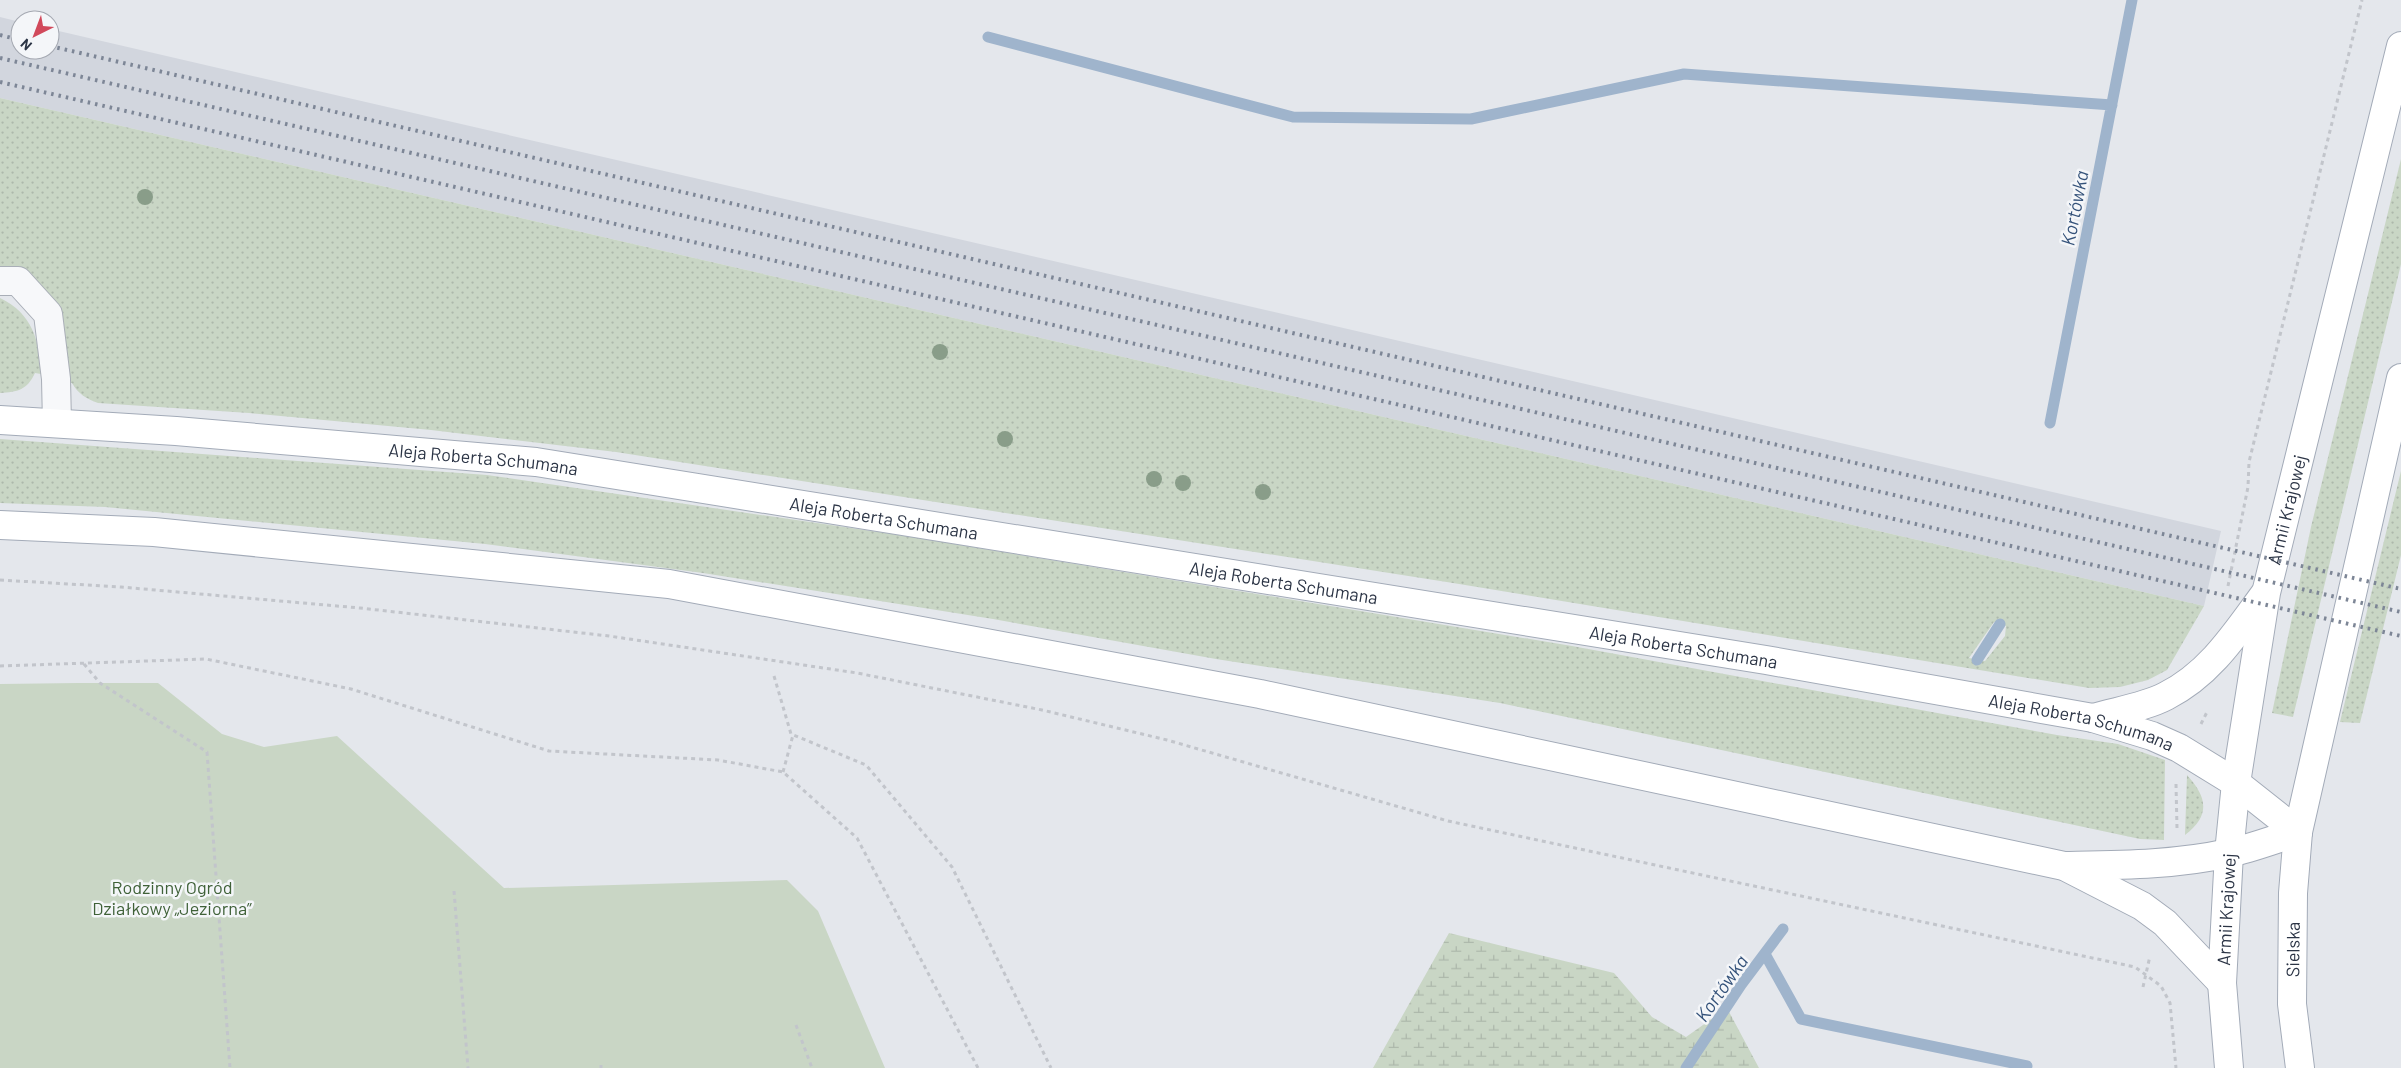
<svg xmlns="http://www.w3.org/2000/svg" width="2401" height="1068" font-family="Barlow,sans-serif">
<style>
.built{fill:#d2d6de}
.grass{fill:url(#grass-dots);fill-rule:evenodd}
.wetland{fill:url(#wetland-marsh)}
.garden{fill:#c9d6c5}
.lines{fill:none;stroke-linecap:round;stroke-linejoin:round}
.stream{stroke:#9fb4cc;stroke-width:11}
.minor-casing{stroke:#a9aeb7;stroke-width:30}
.major-casing{stroke:#a3abb8;stroke-width:30}
.path{stroke:#c2c5cb;stroke-width:3;stroke-dasharray:4 4;stroke-linecap:butt}
.minor{stroke:#f7f8fa;stroke-width:28}
.major{stroke:#fff;stroke-width:28}
.rail{stroke:#7d8696;stroke-width:4;stroke-dasharray:2.5 5;stroke-linecap:butt}
.tree{fill:#899d89}
.labels{text-anchor:middle;dominant-baseline:central;stroke-width:5;stroke-linejoin:round;paint-order:stroke}
.street-label{font-size:18px;fill:#2b3445;stroke:#f4f6f9}
.park-label{font-size:18px;fill:#3f6138;stroke:#f4f6f9}
.water-label{font-size:19px;font-style:italic;fill:#34527a;stroke:#f4f6f9}
</style>
<defs>
<pattern id="grass-dots" width="8" height="8" patternUnits="userSpaceOnUse" patternTransform="scale(1.25)"><rect width="8" height="8" fill="#c9d6c5"/><path d="M2 2h.1M6 6h.1" fill="none" stroke="#adb8ab" stroke-width="1.8" stroke-linecap="round"/></pattern>
<pattern id="wetland-marsh" width="20" height="14" patternUnits="userSpaceOnUse" patternTransform="scale(1.25)"><rect width="20" height="14" fill="#c9d6c5"/><path d="M1 5h8M5 5V1M11 12h8M15 12V8" fill="none" stroke="#adb8ab"/></pattern>
</defs>
<rect width="100%" height="100%" fill="#e4e7ec"/>
<!-- built -->
<path class="built" d="M 0,17 L 20,22 L 20,50 L 50,50 L 50,29 L 2221,531 L 2204,606 L 0,98 Z"/>
<!-- grass -->
<path class="grass" d="M 0,98 L 2204,606 L 2167,670 L 2148,680 L 2120,687 L 2089,688 L 1453,583 L 616,452 L 431,430 L 249,413 L 98,403 C 87,399 78,394 72,383 L 69,383 L 66,351 L 0,274 ZM 1994,622 L 2006,626 L 2005,636 L 1985,661 L 1969,658 Z
M 2401,159 L 2401,264 L 2293,717 L 2272,713 L 2311,527 Z
M 0,298 C 32,313 40,341 41,374 L 35,373 C 27,390 18,392 0,393 Z
M 0,439 L 487,475 L 665,501 L 906,536 L 1572,646 L 2057,735 L 2118,744 L 2165,760 L 2164,840 L 2140,839 L 1500,703 L 1216,659 L 993,619 L 703,573 L 485,544 L 105,507 L 0,503 Z
M 2401,471 L 2401,555 L 2360,723 L 2340,722 Z
M 2187,775 C 2207,797 2211,815 2185,835 Z"/>
<!-- wetland -->
<path class="wetland" d="M 1449,933 L 1614,973 L 1652,1017 L 1686,1037 L 1727,1008 L 1759,1068 L 1373,1068 Z"/>
<!-- garden -->
<path class="garden" d="M 78,683 L 158,683 L 222,734 L 264,747 L 337,736 L 504,888 L 787,880 L 818,911 L 885,1068 L 0,1068 L 0,684 Z"/>
<g class="lines">
<!-- stream -->
<path class="stream" d="M 988,37 L 1293,117 L 1471,119 L 1684,74 L 2112,105
M 2050,423 L 2132,0
M 1977,660 L 2000,624
M 1765,954 L 1801,1019 L 2027,1066
M 1686,1068 L 1741,985 L 1783,929"/>
<!-- minor casing -->
<g class="minor-casing">
<path id="minor" d="M 0,281 L 18,281 L 48,314 L 56,379 L 57,423"/>
</g>
<!-- major casing -->
<g class="major-casing">
<g id="major">
<path id="s1" d="M 0,420 L 176,431 L 536,462 L 1766,660 L 2093,718 L 2152,736 L 2179,748 L 2236,783 L 2298,832"/>
<path d="M 0,525 L 154,532 L 669,584 L 1260,694 L 2064,866 C 2119,865 2175,865 2229,853 C 2252,848 2275,839 2298,832"/>
<path d="M 2093,718 C 2117,711 2145,707 2166,696 C 2210,674 2236,633 2264,595"/>
<path d="M 2068,868 L 2142,906 L 2165,923 L 2222,983"/>
<path id="s2" d="M 2229,1068 L 2222,983 L 2229,853 L 2236,783 L 2266,593 L 2401,46"/>
<path id="s3" d="M 2300,1068 L 2292,1004 L 2293,893 L 2298,832 L 2401,378"/>
</g>
</g>
<!-- path -->
<path class="path" d="M 0,580 L 121,587 L 360,608 L 609,636 L 857,673 L 1042,710 L 1167,740 L 1448,821 L 2135,967 L 2161,986 L 2170,1003 L 2176,1068
M 2228,586 L 2248,487 L 2249,462 L 2362,0
M 84,664 L 100,683 L 207,752 L 230,1068
M 0,666 L 206,659 L 351,689 L 549,751 L 718,760 L 783,772 L 857,838 L 978,1068
M 774,676 L 791,734 L 866,765 L 952,867 L 1051,1068
M 2201,724 L 2207,712
M 783,772 L 793,735
M 2176,784 L 2177,828
M 454,891 L 468,1068
M 2143,987 L 2150,956
M 796,1025 L 812,1068
M 601,1065 L 601,1068"/>
<!-- minor -->
<use href="#minor" class="minor"/>
<!-- major -->
<use href="#major" class="major"/>
<!-- rail -->
<path class="rail" d="M 0,35 L 20,40
M 50,46 L 2401,589
M 0,58 L 2401,612
M 0,82 L 2401,636"/>
</g>
<!-- trees -->
<g class="tree">
<circle cx="145" cy="197" r="8"/>
<circle cx="940" cy="352" r="8"/>
<circle cx="1005" cy="439" r="8"/>
<circle cx="1154" cy="479" r="8"/>
<circle cx="1183" cy="483" r="8"/>
<circle cx="1263" cy="492" r="8"/>
</g>
<g class="labels">
<!-- street labels -->
<g class="street-label">
<text stroke="none"><textPath href="#s1" startOffset="485">Aleja Roberta Schumana</textPath></text>
<text stroke="none"><textPath href="#s2" startOffset="564">Armii Krajowej</textPath></text>
<text stroke="none"><textPath href="#s1" startOffset="890">Aleja Roberta Schumana</textPath></text>
<text stroke="none"><textPath href="#s1" startOffset="1295">Aleja Roberta Schumana</textPath></text>
<text stroke="none"><textPath href="#s1" startOffset="1700">Aleja Roberta Schumana</textPath></text>
<text stroke="none"><textPath href="#s1" startOffset="2105">Aleja Roberta Schumana</textPath></text>
<text stroke="none"><textPath href="#s2" startOffset="159">Armii Krajowej</textPath></text>
<text stroke="none"><textPath href="#s3" startOffset="119">Sielska</textPath></text>
</g>
<!-- park labels -->
<g class="park-label">
<text x="172" y="887">Rodzinny Ogród<tspan x="172" dy="21">Działkowy „Jeziorna”</tspan></text>
</g>
<!-- water labels -->
<g class="water-label">
<text transform="translate(2074 208) rotate(-79)">Kortówka</text>
<text transform="translate(1721 988) rotate(-55)">Kortówka</text>
</g>
</g>
<!-- north arrow -->
<g transform="translate(35 35) rotate(222)"><circle r="24" fill="#f4f6f9" stroke="#a4a8b1"/>
<path d="M0-4L9 19L0 12L-9 19Z" fill="#d1495b"/>
<text y="-8" font-size="14" font-weight="bold" text-anchor="middle" fill="#2b3445">N</text>
</g>
</svg>
